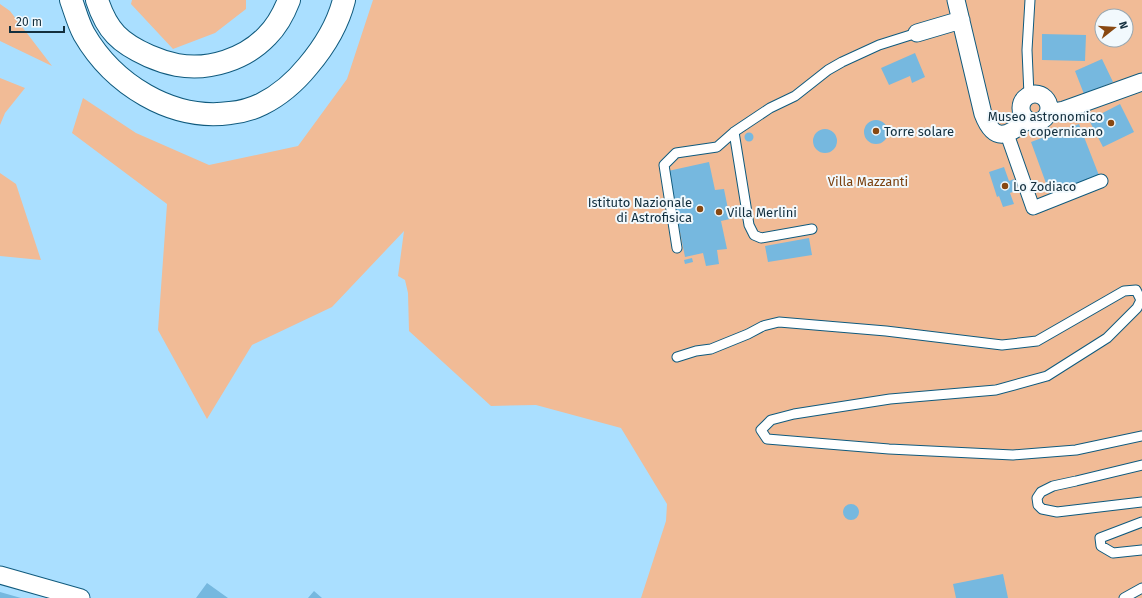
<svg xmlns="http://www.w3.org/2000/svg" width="1142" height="598" font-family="'Fira Sans',sans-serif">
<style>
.green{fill:#f1bb96;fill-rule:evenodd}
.building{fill:#76b8df}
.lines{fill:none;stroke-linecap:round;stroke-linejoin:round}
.service-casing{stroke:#105a7d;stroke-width:11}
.pedestrian-casing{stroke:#105a7d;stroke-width:15}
.minor-casing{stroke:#105a7d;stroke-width:19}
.secondary-casing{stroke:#105a7d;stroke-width:24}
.service{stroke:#fff;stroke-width:9}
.pedestrian{stroke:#fff;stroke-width:13}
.minor{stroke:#fff;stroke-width:17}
.secondary{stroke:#fff;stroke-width:22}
.poi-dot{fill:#884811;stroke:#f2f9fd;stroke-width:1.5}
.labels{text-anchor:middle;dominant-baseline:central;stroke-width:4;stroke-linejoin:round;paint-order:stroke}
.poi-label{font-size:13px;fill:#132f3e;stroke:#f2f9fd;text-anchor:start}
.park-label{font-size:13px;fill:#7c410f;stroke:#f2f9fd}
</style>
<rect width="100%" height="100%" fill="#aadfff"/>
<!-- green -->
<path class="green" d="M 132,0 L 246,0 L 246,9 L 215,33 L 173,49 L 131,4 Z
M 373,0 L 1142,0 L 1142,598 L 641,598 L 666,521 L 667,504 L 621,428 L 536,405 L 491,406 L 409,331 L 408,293 L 405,280 L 398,276 L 404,231 L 332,307 L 252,345 L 207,419 L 158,330 L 167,204 L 72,133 L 83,98 L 136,133 L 209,165 L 298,146 L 347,79 ZM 1102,16 L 1126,16 L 1126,40 L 1102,40 Z
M 0,4 L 10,11 L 52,66 L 0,41 Z
M 0,78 L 25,88 L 5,113 L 0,125 Z
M 0,173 L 16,184 L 41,260 L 0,256 Z"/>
<!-- building -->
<path class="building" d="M 1042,34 L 1086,35 L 1085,61 L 1042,60 Z
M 915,53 L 925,77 L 912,83 L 910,76 L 889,85 L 881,68 Z
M 1102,59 L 1113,82 L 1084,94 L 1075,71 Z
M 1120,104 L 1134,132 L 1103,147 L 1089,120 Z
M864 132a12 12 0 1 1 24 0a12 12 0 1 1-24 0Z
M 1079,124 L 1100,178 L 1051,197 L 1031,142 Z
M813 141a12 12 0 1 1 24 0a12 12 0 1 1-24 0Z
M744.5 137a4.5 4.5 0 1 1 9 0a4.5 4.5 0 1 1-9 0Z
M 709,162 L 715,190 L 724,189 L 730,219 L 721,221 L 727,249 L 717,250 L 719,264 L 706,266 L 703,253 L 685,257 L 668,171 Z
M 1004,167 L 1009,181 L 1014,179 L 1018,190 L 1010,193 L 1014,204 L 1003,207 L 999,196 L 997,197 L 989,172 Z
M 809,238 L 812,255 L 768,262 L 765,246 Z
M 692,258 L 693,262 L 685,264 L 684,260 Z
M843 512a8 8 0 1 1 16 0a8 8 0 1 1-16 0Z
M 1003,574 L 1008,598 L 956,598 L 953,584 Z
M 207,583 L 228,598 L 196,598 Z
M 314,591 L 322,598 L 308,598 Z
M 0,592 L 21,598 L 0,598 Z"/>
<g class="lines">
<!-- service casing -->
<g class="service-casing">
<path id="service" d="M 1029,95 L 1027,50 L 1030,0
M 734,132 L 749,225 L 754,235 L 761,238 L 812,229
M 677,248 L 664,165 L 676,153 L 717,147 L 734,132 L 770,108 L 795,96 L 828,70 L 842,62 L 879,45 L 917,33
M 677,357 L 696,351 L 711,349 L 748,334 L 763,326 L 779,322 L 886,331 L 1002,345 L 1037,341 L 1124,291 L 1136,290 L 1141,300 L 1137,308 L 1107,338 L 1047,376 L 996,390 L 890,399 L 794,414 L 771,420 L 761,430 L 767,439 L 889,449 L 1013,455 L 1076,450 L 1142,436
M 1142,465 L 1076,481 L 1053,486 L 1041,492 L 1037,498 L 1038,505 L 1042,509 L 1057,512 L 1142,502
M 1142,522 L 1100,538 L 1101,546 L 1113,553 L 1142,550
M 1124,598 L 1142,588"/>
</g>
<!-- pedestrian casing -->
<g class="pedestrian-casing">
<path id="pedestrian" d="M 1007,134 L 1033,208 L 1101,181"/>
</g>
<!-- minor casing -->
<g class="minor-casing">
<path id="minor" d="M 956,0 L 983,114 C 994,143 1007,137 1027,120
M 917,33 L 961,20
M1021 108a14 14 0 1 1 28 0a14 14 0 1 1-28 0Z
M 1048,113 L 1064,110 L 1142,82
M 0,575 L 81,598"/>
</g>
<!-- secondary casing -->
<g class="secondary-casing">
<path id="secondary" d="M 71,0 C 75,11 78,23 84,34 C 113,84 171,121 230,113 C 241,112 252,109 262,104 C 280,95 295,82 308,66 C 324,47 338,24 344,0
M 97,0 C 107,31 120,43 149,56 C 158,60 167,63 177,65 C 209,71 245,59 267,36 C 277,26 284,13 289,0"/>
</g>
<!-- service -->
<use href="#service" class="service"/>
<!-- pedestrian -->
<use href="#pedestrian" class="pedestrian"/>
<!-- minor -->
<use href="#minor" class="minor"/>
<!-- secondary -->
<use href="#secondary" class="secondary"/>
</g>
<!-- markers -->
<g class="poi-dot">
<circle cx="1111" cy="123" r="4"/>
<circle cx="876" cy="131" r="4"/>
<circle cx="1005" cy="186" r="4"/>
<circle cx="700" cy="209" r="4"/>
<circle cx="719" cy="212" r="4"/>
</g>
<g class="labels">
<!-- poi labels -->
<g class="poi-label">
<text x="1103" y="116" text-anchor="end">Museo astronomico<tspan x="1103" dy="15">e copernicano</tspan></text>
<text x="884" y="131">Torre solare</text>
<text x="1013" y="186">Lo Zodiaco</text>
<text x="692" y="202" text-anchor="end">Istituto Nazionale<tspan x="692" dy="15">di Astrofisica</tspan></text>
<text x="727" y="212">Villa Merlini</text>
</g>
<!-- park labels -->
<g class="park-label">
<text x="868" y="181">Villa Mazzanti</text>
</g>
</g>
<!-- north arrow -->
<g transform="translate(1114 28) rotate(73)"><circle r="19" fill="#f2f9fd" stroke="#99a8b1"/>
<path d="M0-3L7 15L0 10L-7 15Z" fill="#884811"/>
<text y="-6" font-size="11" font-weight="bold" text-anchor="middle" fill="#132f3e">N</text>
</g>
<!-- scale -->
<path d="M10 26v6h54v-6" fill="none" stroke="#132f3e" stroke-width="2"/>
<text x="16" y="26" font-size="12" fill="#132f3e" stroke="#f2f9fd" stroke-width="3" paint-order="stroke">20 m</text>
</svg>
